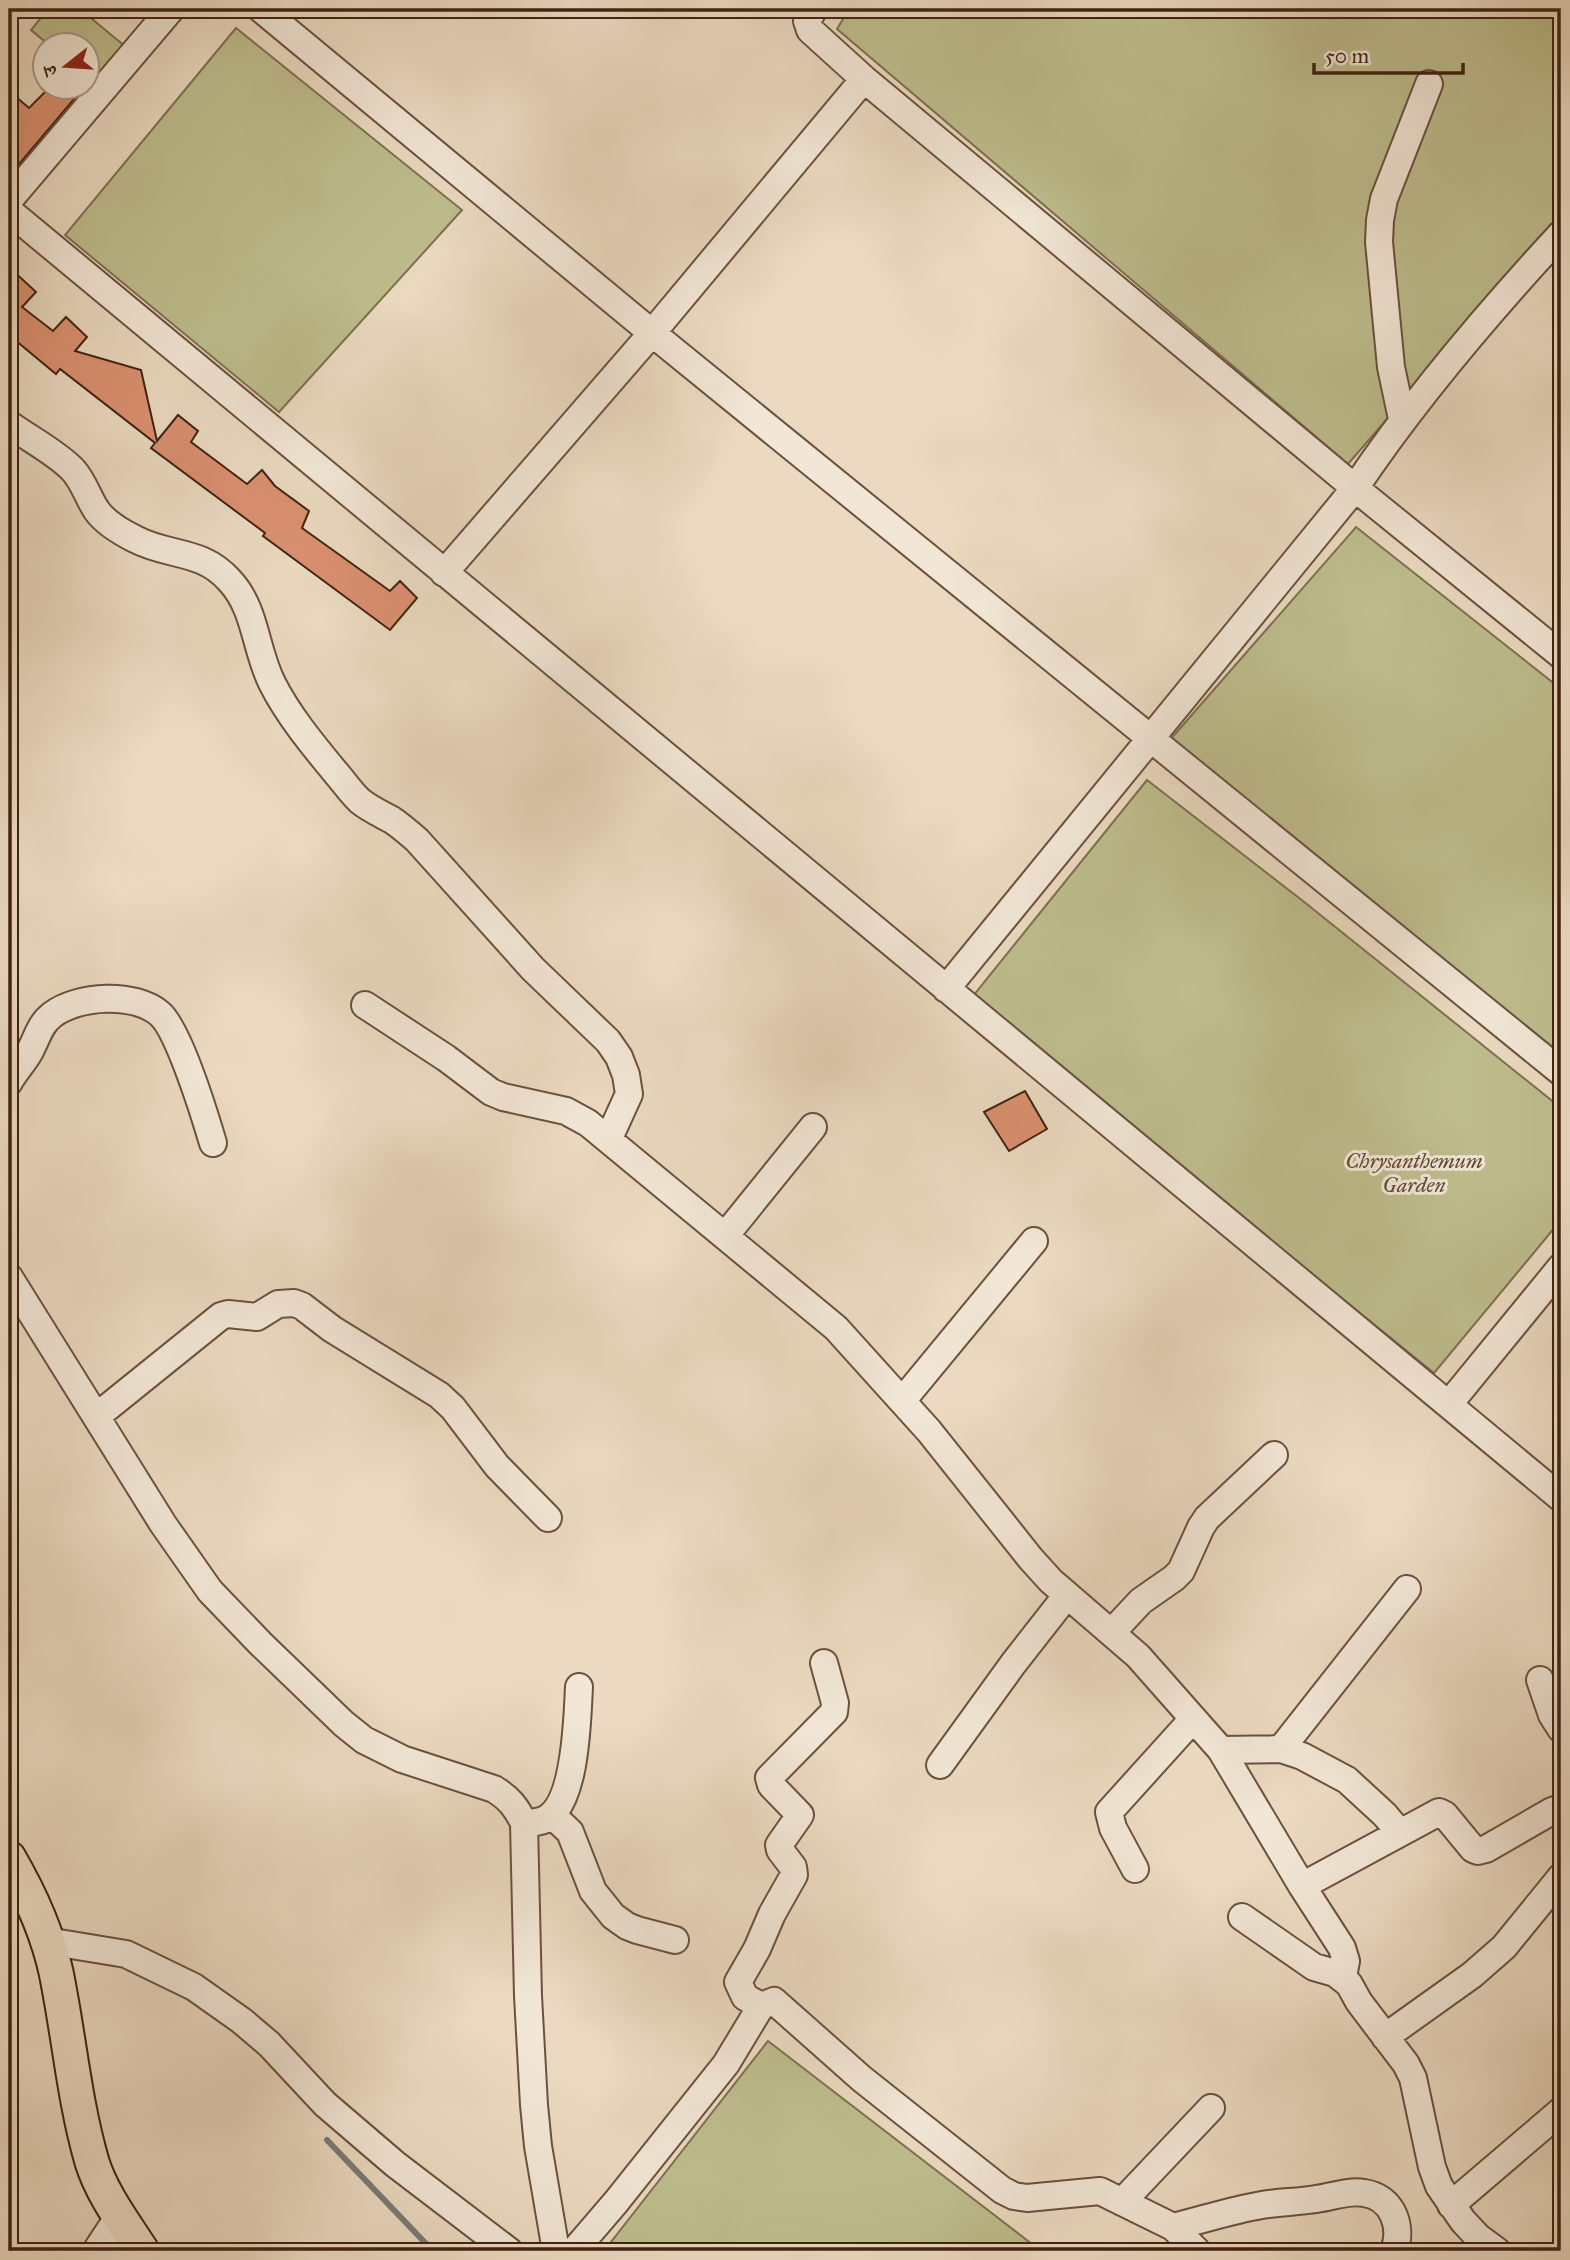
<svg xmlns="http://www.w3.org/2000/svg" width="1570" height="2260" font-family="'IM FELL Great Primer','Noto Serif Devanagari',serif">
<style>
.green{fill:#bebd8e;stroke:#7f7050;stroke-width:2}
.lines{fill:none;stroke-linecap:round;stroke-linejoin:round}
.stream{stroke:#797c7a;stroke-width:6}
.building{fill:#db9171;stroke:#402312;stroke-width:2}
.minor-casing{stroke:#6b513e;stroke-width:30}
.major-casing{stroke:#402312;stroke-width:37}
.minor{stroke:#f2e7d7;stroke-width:26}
.major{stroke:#ebdac1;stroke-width:33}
.labels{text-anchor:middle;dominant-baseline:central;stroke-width:6;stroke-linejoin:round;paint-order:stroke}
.park-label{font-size:21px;font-style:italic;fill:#604a31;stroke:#f2e7d7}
</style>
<rect width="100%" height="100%" fill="#ebdac1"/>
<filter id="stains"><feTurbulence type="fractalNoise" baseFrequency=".00286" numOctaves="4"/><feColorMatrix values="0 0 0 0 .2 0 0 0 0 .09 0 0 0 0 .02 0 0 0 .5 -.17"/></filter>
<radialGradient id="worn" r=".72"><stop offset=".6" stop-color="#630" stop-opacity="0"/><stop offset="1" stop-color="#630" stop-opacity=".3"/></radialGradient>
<!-- green -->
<path class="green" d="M 48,9 L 80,9 L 126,47 L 94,82 L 88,77 L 88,46 L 49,45 L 31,30 Z
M 849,9 L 1561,9 L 1561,219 L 1348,464 L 837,29 Z
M 236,28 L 462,210 L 279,412 L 65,235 Z
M 1356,527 L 1561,689 L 1561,1062 L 1169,741 Z
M 1147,780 L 1303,901 L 1561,1108 L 1561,1220 L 1434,1373 L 1120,1119 L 973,996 Z
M 768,2041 L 1041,2251 L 604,2251 Z"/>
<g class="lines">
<!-- stream -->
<path class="stream" d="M 327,2140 L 433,2251"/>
</g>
<!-- building -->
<path class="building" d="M 49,88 L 75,88 L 80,92 L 9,176 L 9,91 L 29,108 Z
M 9,267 L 36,292 L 22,307 L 53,331 L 66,317 L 87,337 L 75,351 L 141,370 L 157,441 L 178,415 L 198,431 L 191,442 L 247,484 L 262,470 L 275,486 L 309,511 L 302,528 L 390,591 L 400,581 L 417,598 L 390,630 L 263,536 L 265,533 L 151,448 L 155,443 L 60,369 L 56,374 L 9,335 Z
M 1025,1091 L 1047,1129 L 1009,1151 L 984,1112 Z"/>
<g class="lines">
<!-- minor casing -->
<g class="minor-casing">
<path id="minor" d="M 261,9 L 652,333 L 1561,1072
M 814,9 L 807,21 L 810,30 L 864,79 L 1355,488 L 1561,655
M 9,200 L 171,9
M 9,211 L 1561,1498
M 1402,419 L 1391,367 L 1379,242 L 1380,220 L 1384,199 L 1429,84
M 9,424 C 28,438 57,453 73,470 C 84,482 88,498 97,511 C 105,522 123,533 135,539 C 169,557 202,549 230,581 C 256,609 255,649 272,683 C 288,715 313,745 336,773 C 344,782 351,793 360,801 C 370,809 381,814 392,820 C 401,826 409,833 417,840 L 533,969 L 608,1041 L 619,1057 L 626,1075 L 629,1094 L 609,1138
M 444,573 L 652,333 L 864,79
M 946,989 L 1355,488 C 1416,397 1487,314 1561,234
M 365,1005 L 446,1058 L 491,1092 L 503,1097 L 566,1111 L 588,1123 L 836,1328 L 929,1431 L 1031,1559 L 1051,1581 L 1138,1656 L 1221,1750 L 1302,1886 L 1342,1948 L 1346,1961 L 1343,1977
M 9,1082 C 15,1071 24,1062 30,1051 C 37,1038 40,1024 52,1015 C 78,995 135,992 160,1014 C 179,1031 205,1116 213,1143
M 725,1236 L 813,1127
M 9,1277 L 163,1524 L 210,1591 L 260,1643 L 344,1724 L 364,1740 L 402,1759 L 494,1789 C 509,1798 516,1807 524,1823 L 528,1996 L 534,2105 L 538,2146 L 556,2251
M 902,1401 L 1034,1241
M 1449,1404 L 1561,1267
M 97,1416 L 221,1316 L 228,1314 L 257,1317 L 278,1304 L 294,1303 L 302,1306 L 332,1329 L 439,1395 L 453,1408 L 497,1466 L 548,1518
M 1112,1632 L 1141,1601 L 1174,1578 L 1181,1571 L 1201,1527 L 1207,1518 L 1274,1455
M 1540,1680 L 1552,1715 L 1561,1729
M 1281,1749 L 1407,1589
M 1221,1750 L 1281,1749 L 1302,1756 L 1347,1780 L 1385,1815 L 1400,1833
M 940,1765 L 1013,1664 L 1067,1595
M 553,1816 L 570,1832 L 593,1891 L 613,1916 L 627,1926 L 637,1930 L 675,1940
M 536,1822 C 577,1818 577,1719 579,1687
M 1135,1869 L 1113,1828 L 1109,1812 L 1193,1719
M 1302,1886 L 1439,1812 L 1445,1815 L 1473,1849 L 1478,1851 L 1486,1849 L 1552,1811 L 1561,1808
M 1242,1917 L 1314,1967 L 1335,1973 L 1349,1984 L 1359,2002 L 1406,2064 L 1413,2078 L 1432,2167 L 1439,2186 L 1463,2221 L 1478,2237 L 1497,2251
M 47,1941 L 126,1954 L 194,1987 L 242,2021 L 269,2044 L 325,2104 L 395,2164 L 509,2251
M 761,2006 L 745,1997 L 738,1982 L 757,1949 L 772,1914 L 794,1875 L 793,1867 L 780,1850 L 779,1845 L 800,1815 L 771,1785 L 769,1778 L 834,1712 L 835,1703 L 824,1663
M 1385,2037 L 1472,1975 L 1504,1947 L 1561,1877
M 1122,2202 L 1211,2108
M 1451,2205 L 1561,2111
M 96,2251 L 119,2216
M 574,2251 L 616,2202 L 726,2064 L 761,2006 L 774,2001 L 862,2079 L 1002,2190 L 1014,2196 L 1027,2198 L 1100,2191 L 1173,2227
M 1197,2251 L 1173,2227 C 1202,2220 1232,2210 1262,2205 C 1280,2202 1298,2202 1316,2199 C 1332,2197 1349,2190 1364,2193 C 1393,2197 1403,2227 1394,2251"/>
</g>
<!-- major casing -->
<g class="major-casing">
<path id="major" d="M 9,1858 C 30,1894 47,1931 56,1972 C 69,2035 74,2100 92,2162 C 102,2194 124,2223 142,2251"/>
</g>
<!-- minor -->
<use href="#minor" class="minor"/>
<!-- major -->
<use href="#major" class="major"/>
</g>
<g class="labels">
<!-- park labels -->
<g class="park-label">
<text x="1414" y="1161">Chrysanthemum<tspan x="1414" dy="24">Garden</tspan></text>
</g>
</g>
<!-- margin -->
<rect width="1570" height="2260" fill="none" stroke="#ebdac1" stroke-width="35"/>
<rect x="10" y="10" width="1549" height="2239" fill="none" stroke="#402312" stroke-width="3.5"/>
<rect x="18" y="18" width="1535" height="2225" fill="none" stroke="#402312" stroke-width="2"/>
<!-- north arrow -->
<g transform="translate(66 66) rotate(253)"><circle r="33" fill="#f2e7d7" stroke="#ab9988" stroke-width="2"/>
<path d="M0-5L12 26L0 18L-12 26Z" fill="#8f2418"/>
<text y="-10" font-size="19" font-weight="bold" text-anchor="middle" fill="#402312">उ</text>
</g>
<!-- scale -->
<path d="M1314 63v10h149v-10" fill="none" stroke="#402312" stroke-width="3.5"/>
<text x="1325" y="63" font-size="21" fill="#402312" stroke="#f2e7d7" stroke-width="5" paint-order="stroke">50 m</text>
<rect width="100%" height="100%" filter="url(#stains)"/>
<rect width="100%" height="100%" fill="url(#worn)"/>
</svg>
